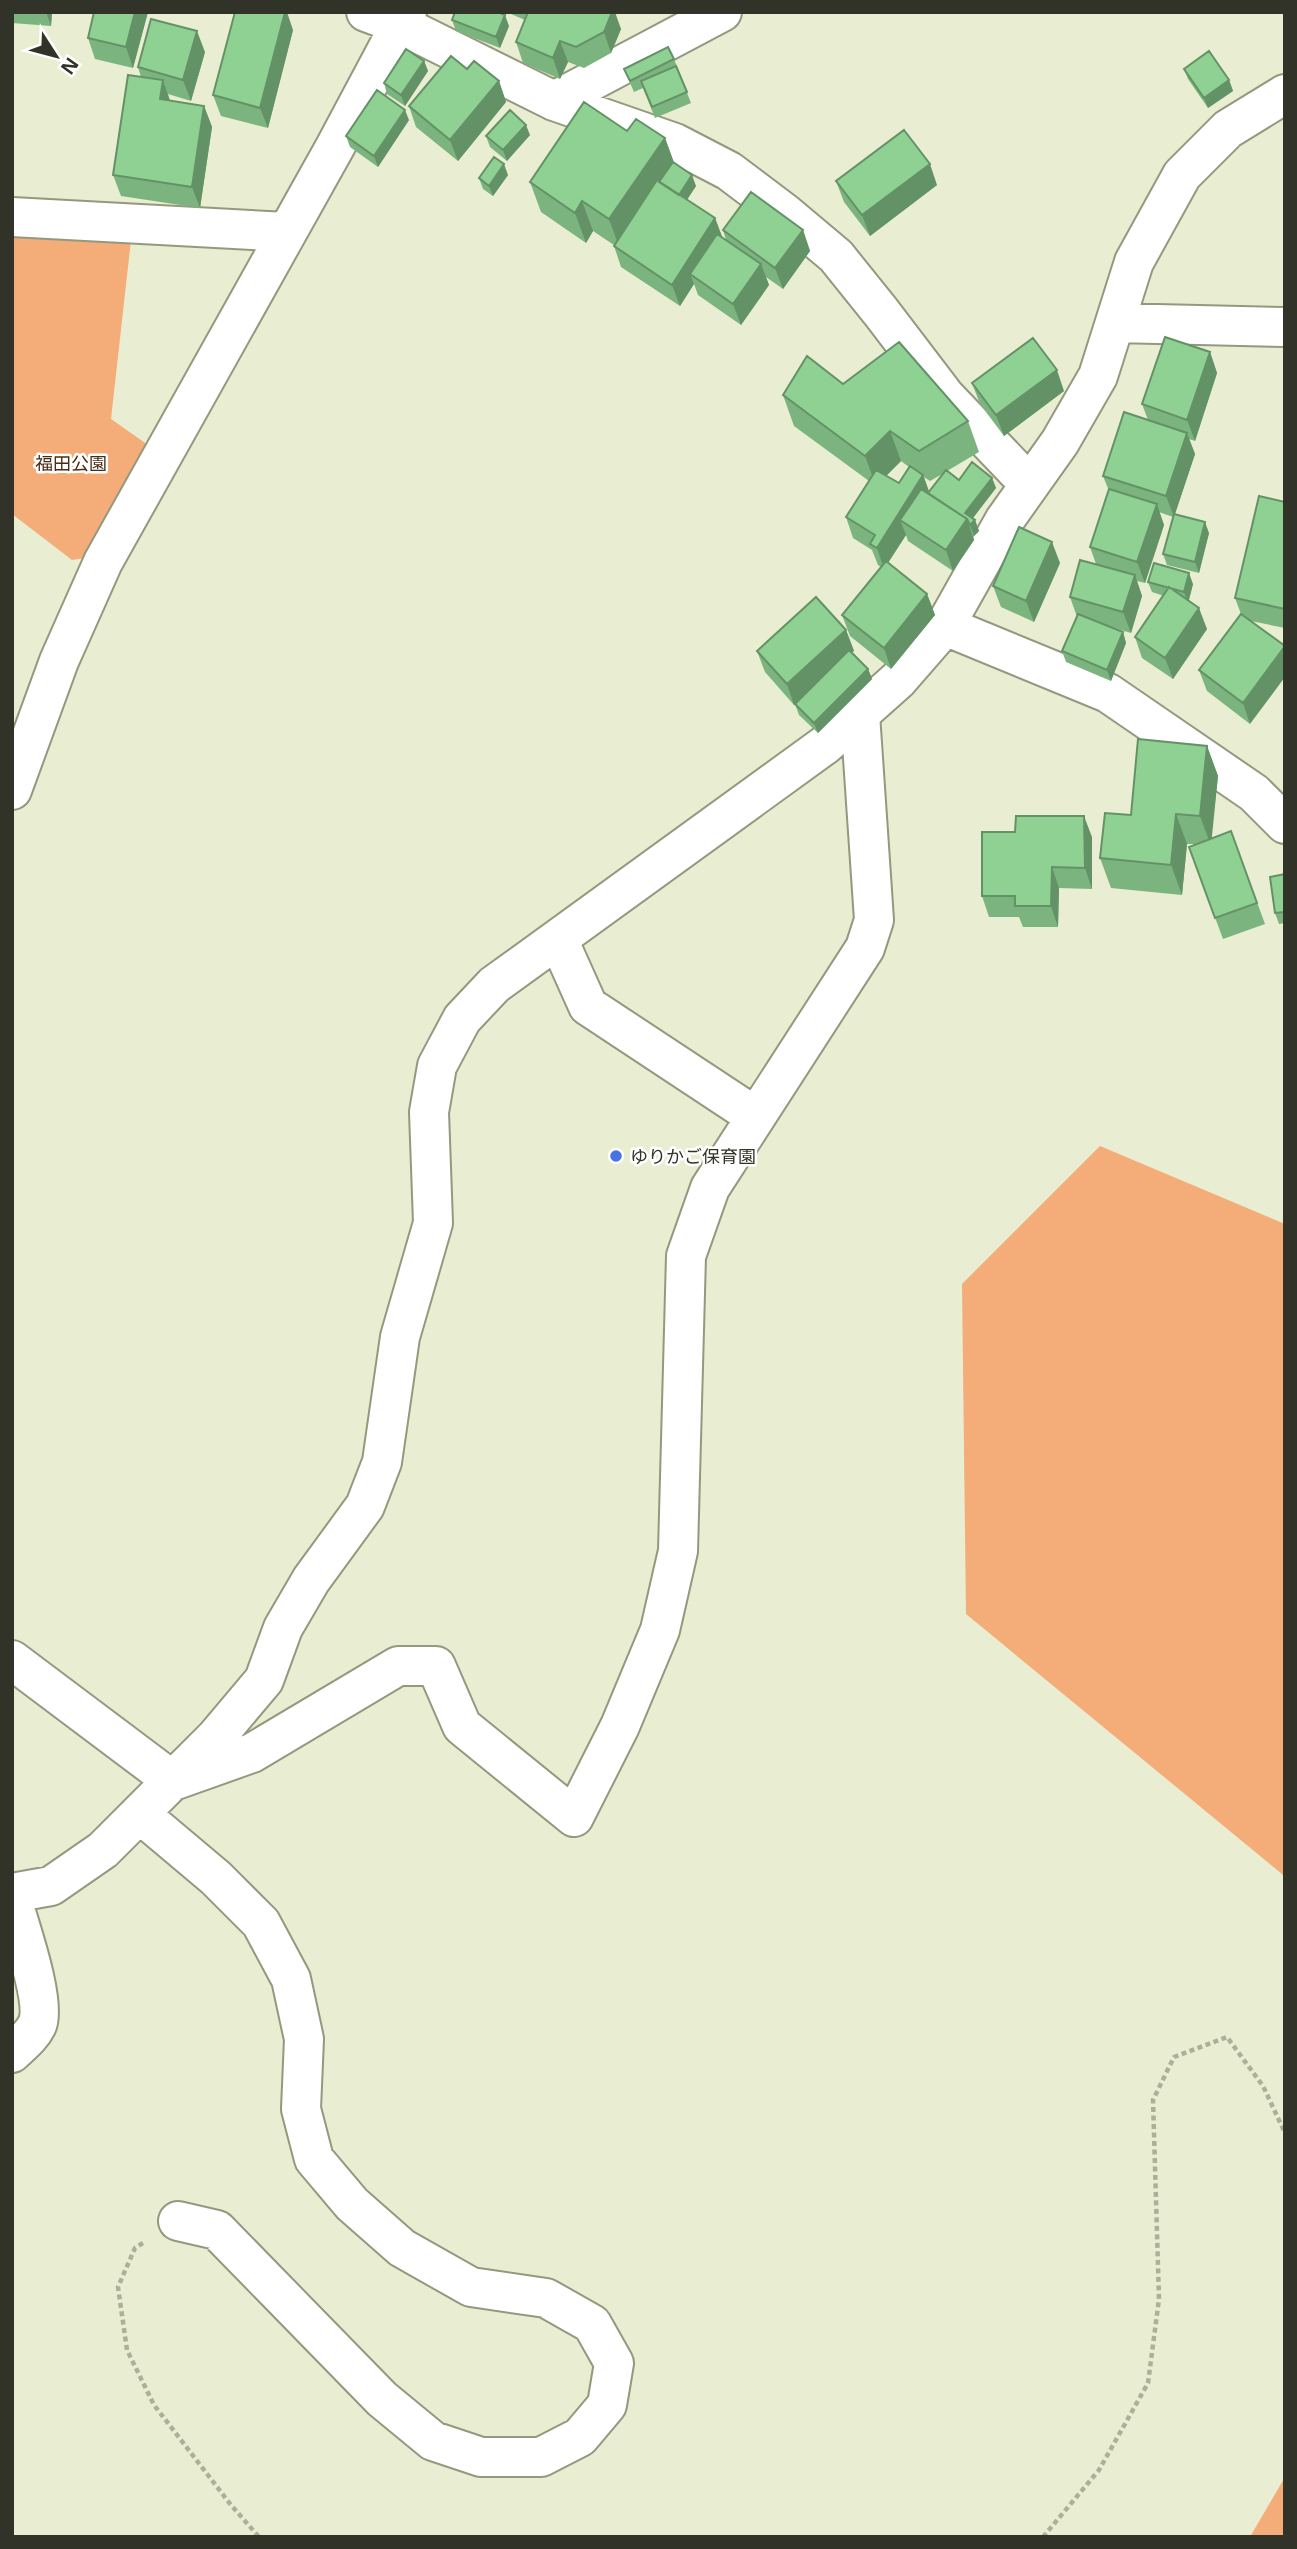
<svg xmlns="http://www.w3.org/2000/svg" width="1297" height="2549" font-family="'Open Sans','Noto Sans JP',sans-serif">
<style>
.green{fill:#f4ac79}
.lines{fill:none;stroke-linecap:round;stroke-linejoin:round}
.street-casing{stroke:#94987e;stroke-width:42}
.path{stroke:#acb099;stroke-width:4.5;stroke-dasharray:5 3.5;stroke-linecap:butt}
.street{stroke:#fff;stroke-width:38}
.wall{fill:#7bb47e;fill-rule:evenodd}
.shaded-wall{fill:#649267}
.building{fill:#8fd193;stroke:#649267;stroke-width:2}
.poi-dot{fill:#4873e5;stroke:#fff;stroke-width:2.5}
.labels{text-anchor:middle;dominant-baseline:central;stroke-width:5;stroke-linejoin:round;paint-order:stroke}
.park-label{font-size:18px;fill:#492c15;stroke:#fff}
.poi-label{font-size:18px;fill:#313328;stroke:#fff;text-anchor:start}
</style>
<rect width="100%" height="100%" fill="#e9eed2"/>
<!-- green -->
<path class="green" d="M 12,231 L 131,240 L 111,419 L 148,445 L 85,558 L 72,560 L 12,514 Z
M 1100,1146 L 1285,1224 L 1285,1880 L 1282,1874 L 966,1614 L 962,1284 Z
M 1285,2477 L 1285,2537 L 1250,2537 Z"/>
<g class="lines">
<!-- street casing -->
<g class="street-casing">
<path id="street" d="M 366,12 L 401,25 L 554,101 L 675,143 L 729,171 L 786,214 L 836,256 L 881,312 L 945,396 L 1029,484
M 554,101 L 722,12
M 12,217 L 287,232
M 1115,323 L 1285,327
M 945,626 L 1108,693 L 1254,793 L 1285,824
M 12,790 L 59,661 L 103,562 L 335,147 L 407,12
M 558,939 L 588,1006 L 756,1117
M 12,1660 L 173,1781 L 252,1753 L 398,1666 L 436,1666 L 462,1726 L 574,1817 L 620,1726 L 660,1630 L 678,1551 L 686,1256 L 710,1188 L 865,948 L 874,920 L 860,714
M 140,1814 L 216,1878 L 261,1923 L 291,1979 L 304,2039 L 301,2109 L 314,2159 L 352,2204 L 402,2248 L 471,2287 L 546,2298 L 592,2324 L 614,2363 L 607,2405 L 580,2437 L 541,2457 L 481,2457 L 433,2441 L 382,2399 L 217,2230 L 178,2221
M 12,1893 L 51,1886 L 103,1850 L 216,1737 L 264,1680 L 283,1628 L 311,1580 L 365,1506 L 382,1462 L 400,1337 L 433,1223 L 429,1112 L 437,1066 L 462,1019 L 494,985 L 825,745 L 898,680 L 945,626 L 1004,521 L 1060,442 L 1098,376 L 1134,262 L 1182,175 L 1228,129 L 1285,94
M 12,1899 C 19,1924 47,2003 37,2025 C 31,2037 21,2044 12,2053"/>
</g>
<!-- path -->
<path class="path" d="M 143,2243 L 135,2248 L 118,2287 L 127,2350 L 154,2405 L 231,2505 L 259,2537
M 1043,2537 L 1099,2470 L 1148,2383 L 1159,2299 L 1153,2100 L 1174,2057 L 1227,2037 L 1263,2086 L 1285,2133"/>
<!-- street -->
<use href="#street" class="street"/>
</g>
<!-- wall -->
<path class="wall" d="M 12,12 L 52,12 L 51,26 L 12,23 Z
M 94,12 L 148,12 L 133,68 L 95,59 L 88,38 Z
M 506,12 L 612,12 L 621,29 L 611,53 L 584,68 L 568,62 L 560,79 L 523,63 L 516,42 L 525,20 Z
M 452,20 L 509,26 L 500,48 L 456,31 Z
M 293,30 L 268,128 L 221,116 L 213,95 Z
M 205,52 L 191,101 L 168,94 L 170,101 L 204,106 L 212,127 L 200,208 L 121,196 L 113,175 L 141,77 L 138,67 Z
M 674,59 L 691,103 L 655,118 L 643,88 L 634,92 L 624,69 Z
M 424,61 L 428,71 L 405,106 L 387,94 L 384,83 Z
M 467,69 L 499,81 L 506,102 L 458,161 L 416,127 L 409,106 Z
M 1184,69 L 1229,80 L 1233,91 L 1208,108 L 1188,79 Z
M 409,120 L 378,167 L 350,147 L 346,136 Z
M 627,131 L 665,138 L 674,163 L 696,186 L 687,200 L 715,218 L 722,237 L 726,240 L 723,230 L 803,230 L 810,251 L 783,289 L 766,277 L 769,285 L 741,325 L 698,295 L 694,284 L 680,306 L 621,267 L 614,246 L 614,245 L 593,231 L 586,243 L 541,212 L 530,182 Z
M 530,135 L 507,161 L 490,147 L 486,136 Z
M 508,175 L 493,196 L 483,189 L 479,178 Z
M 836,181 L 937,185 L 870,236 L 844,202 Z
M 1210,352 L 1217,373 L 1195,441 L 1189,439 L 1195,454 L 1175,514 L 1209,533 L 1199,573 L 1167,565 L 1163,554 L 1173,517 L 1159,512 L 1164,525 L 1145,583 L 1137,581 L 1142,596 L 1131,633 L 1111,627 L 1123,632 L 1126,643 L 1111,681 L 1066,662 L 1062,651 L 1077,617 L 1070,597 L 1096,564 L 1090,547 L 1109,491 L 1103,476 L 1148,420 L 1142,404 Z
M 972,383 L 1064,391 L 1004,436 L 980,404 Z
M 843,384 L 968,421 L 979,452 L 947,471 L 959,480 L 992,478 L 996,488 L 973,518 L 975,520 L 979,531 L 974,536 L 973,535 L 974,540 L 953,571 L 908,541 L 906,535 L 888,563 L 927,594 L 935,615 L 891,669 L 850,636 L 842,615 L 881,567 L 878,565 L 872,550 L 853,538 L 846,517 L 869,481 L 794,426 L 783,395 ZM 901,461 L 909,467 L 899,483 L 886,476 ZM 944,473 L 929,491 L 924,477 L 930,481 Z
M 1285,502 L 1285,628 L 1251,621 L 1250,724 L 1207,691 L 1199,670 L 1241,614 L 1235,598 Z
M 1060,563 L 1034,622 L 1001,607 L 993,586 Z
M 1148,582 L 1193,584 L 1189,600 L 1207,629 L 1173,679 L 1142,658 L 1135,637 L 1164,596 L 1152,592 Z
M 846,630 L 854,651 L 852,652 L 868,669 L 872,679 L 818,733 L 799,715 L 795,704 L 798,701 L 794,705 L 765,672 L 757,651 Z
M 1207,746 L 1218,776 L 1211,838 L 1231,831 L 1265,924 L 1223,939 L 1189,847 L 1195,844 L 1187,844 L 1182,895 L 1111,888 L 1100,858 L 1131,815 Z
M 1092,837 L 1092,889 L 1059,888 L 1058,927 L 1023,927 L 1019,917 L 989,917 L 982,896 Z
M 1285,874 L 1285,923 L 1279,924 L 1275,913 Z"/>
<!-- shaded-wall -->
<path class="shaded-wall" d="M 46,12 L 52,12 L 51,26 Z
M 135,12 L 148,12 L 133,68 L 126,47 Z
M 285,12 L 287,12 L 293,30 L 268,128 L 260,108 Z
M 612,12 L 615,12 L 621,29 L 611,53 L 604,32 Z
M 505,15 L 509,26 L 500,48 L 496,37 Z
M 197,31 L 205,52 L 191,101 L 183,80 Z
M 560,41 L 568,62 L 560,79 L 553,58 Z
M 424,61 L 428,71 L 405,106 L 401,95 Z
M 163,80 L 170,101 L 160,99 Z
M 1229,80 L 1233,91 L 1208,108 L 1204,98 Z
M 499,81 L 506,102 L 458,161 L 450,140 Z
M 204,106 L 212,127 L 200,208 L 192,187 Z
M 405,110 L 409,120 L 378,167 L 374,156 Z
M 526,125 L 530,135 L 507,161 L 503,150 Z
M 665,138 L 676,168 L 620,249 L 609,219 Z
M 504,164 L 508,175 L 493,196 L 489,186 Z
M 930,164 L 937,185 L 870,236 L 862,215 Z
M 692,175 L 696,186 L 682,207 L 679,196 Z
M 582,201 L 593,231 L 586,243 L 575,213 Z
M 715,218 L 723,239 L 690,274 L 694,284 L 680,306 L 672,285 Z
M 803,230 L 810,251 L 783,289 L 775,268 Z
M 761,264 L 769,285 L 741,325 L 733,304 Z
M 1210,352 L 1217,373 L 1195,441 L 1187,420 Z
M 1057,370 L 1064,391 L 1004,436 L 996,415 Z
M 890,431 L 901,461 L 876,486 L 865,456 Z
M 1187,433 L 1195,454 L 1174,517 L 1166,496 Z
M 923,475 L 930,495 L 900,520 L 906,535 L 884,569 L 877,548 Z
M 992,478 L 996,488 L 969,523 L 965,513 Z
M 1157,504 L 1164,525 L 1145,583 L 1137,562 Z
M 967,519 L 974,540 L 953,571 L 946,550 Z
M 975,520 L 979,531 L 974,536 L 970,525 Z
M 1205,522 L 1209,533 L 1199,573 L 1195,562 Z
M 1052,542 L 1060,563 L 1034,622 L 1026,601 Z
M 1189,573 L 1193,584 L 1188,603 L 1184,592 Z
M 1135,575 L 1142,596 L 1131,633 L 1123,612 Z
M 927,594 L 935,615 L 891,669 L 884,648 Z
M 1199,608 L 1207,629 L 1173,679 L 1165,658 Z
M 846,630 L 854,651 L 794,705 L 787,684 Z
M 1123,632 L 1126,643 L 1111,681 L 1107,670 Z
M 1285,646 L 1285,677 L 1250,724 L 1243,703 Z
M 868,669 L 872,679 L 818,733 L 814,723 Z
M 1207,746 L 1218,776 L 1211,846 L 1200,816 Z
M 1176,814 L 1187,844 L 1182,895 L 1171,865 Z
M 1084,816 L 1092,837 L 1092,889 L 1085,868 Z
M 1052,867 L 1059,888 L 1058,927 L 1051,906 Z"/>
<!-- building -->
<path class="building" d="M 94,12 L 135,12 L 126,47 L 88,38 Z
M 235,12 L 285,12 L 260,108 L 213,95 Z
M 455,12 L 498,12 L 505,15 L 496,37 L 452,20 Z
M 528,12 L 612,12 L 604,32 L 576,47 L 560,41 L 553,58 L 516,42 Z
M 151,19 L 197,31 L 183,80 L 138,67 Z
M 668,47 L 674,59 L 630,81 L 624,69 Z
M 406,49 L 424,61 L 401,95 L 384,83 Z
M 1209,51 L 1229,80 L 1204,98 L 1184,69 Z
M 451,56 L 467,69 L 474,61 L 499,81 L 450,140 L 409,106 Z
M 676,66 L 687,92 L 652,107 L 641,81 Z
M 128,75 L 163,80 L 160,99 L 204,106 L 192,187 L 113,175 Z
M 377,90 L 405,110 L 374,156 L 346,136 Z
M 584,102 L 627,131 L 636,119 L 665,138 L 609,219 L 582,201 L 575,213 L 530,182 Z
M 510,110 L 526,125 L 503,150 L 486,136 Z
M 904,130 L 930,164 L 862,215 L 836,181 Z
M 494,157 L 504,164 L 489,186 L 479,178 Z
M 673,162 L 692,175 L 679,195 L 659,182 Z
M 657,180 L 715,218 L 672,285 L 614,246 Z
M 751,192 L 803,230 L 775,268 L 723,230 Z
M 717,234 L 761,264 L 733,304 L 690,274 Z
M 1165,337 L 1210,352 L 1187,420 L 1142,404 Z
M 1033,338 L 1057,370 L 996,415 L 972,383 Z
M 899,342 L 968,421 L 919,451 L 890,431 L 865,456 L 783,395 L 807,356 L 843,384 Z
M 1124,412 L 1187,433 L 1166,496 L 1103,476 Z
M 972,462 L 992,478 L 965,513 L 975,520 L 970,525 L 967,519 L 928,493 L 946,470 L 959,480 Z
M 910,466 L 923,475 L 877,548 L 870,544 L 875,535 L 846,517 L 876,470 L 899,483 Z
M 921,489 L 967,519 L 946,550 L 900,520 Z
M 1109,489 L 1157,504 L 1137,562 L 1090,547 Z
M 1259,496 L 1285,502 L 1285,609 L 1235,598 Z
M 1174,514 L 1205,522 L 1195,562 L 1163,554 Z
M 1019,527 L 1052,542 L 1026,601 L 993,586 Z
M 1080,560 L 1135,575 L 1123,612 L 1070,597 Z
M 886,561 L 927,594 L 884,648 L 842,615 Z
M 1154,563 L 1189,573 L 1184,592 L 1148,582 Z
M 1169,587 L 1199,608 L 1165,658 L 1135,637 Z
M 816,597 L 846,630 L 787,684 L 757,651 Z
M 1078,614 L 1123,632 L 1107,670 L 1062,651 Z
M 1241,614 L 1285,646 L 1243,703 L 1199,670 Z
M 849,650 L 868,669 L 814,723 L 795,704 Z
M 1138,739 L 1207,746 L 1200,816 L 1176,814 L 1171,865 L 1100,858 L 1105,813 L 1131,815 Z
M 1016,816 L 1084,816 L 1085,868 L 1052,867 L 1051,906 L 1015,906 L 1015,896 L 982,896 L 982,832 L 1015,832 Z
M 1231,831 L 1257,903 L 1215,918 L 1189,847 Z
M 1285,874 L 1285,912 L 1275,913 L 1270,877 Z"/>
<!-- markers -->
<circle class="poi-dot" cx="616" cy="1156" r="7"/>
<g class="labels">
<!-- park labels -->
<g class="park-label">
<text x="71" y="463">福田公園</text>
</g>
<!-- poi labels -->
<g class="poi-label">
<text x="630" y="1156">ゆりかご保育園</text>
</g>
</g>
<!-- border -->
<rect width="1297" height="2549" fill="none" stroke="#313328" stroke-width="28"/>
<!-- north arrow -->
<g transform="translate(56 56) rotate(126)" stroke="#ffffff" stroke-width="5" paint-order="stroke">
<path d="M0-5L12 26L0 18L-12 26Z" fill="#313328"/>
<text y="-10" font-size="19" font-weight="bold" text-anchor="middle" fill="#313328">N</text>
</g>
</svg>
